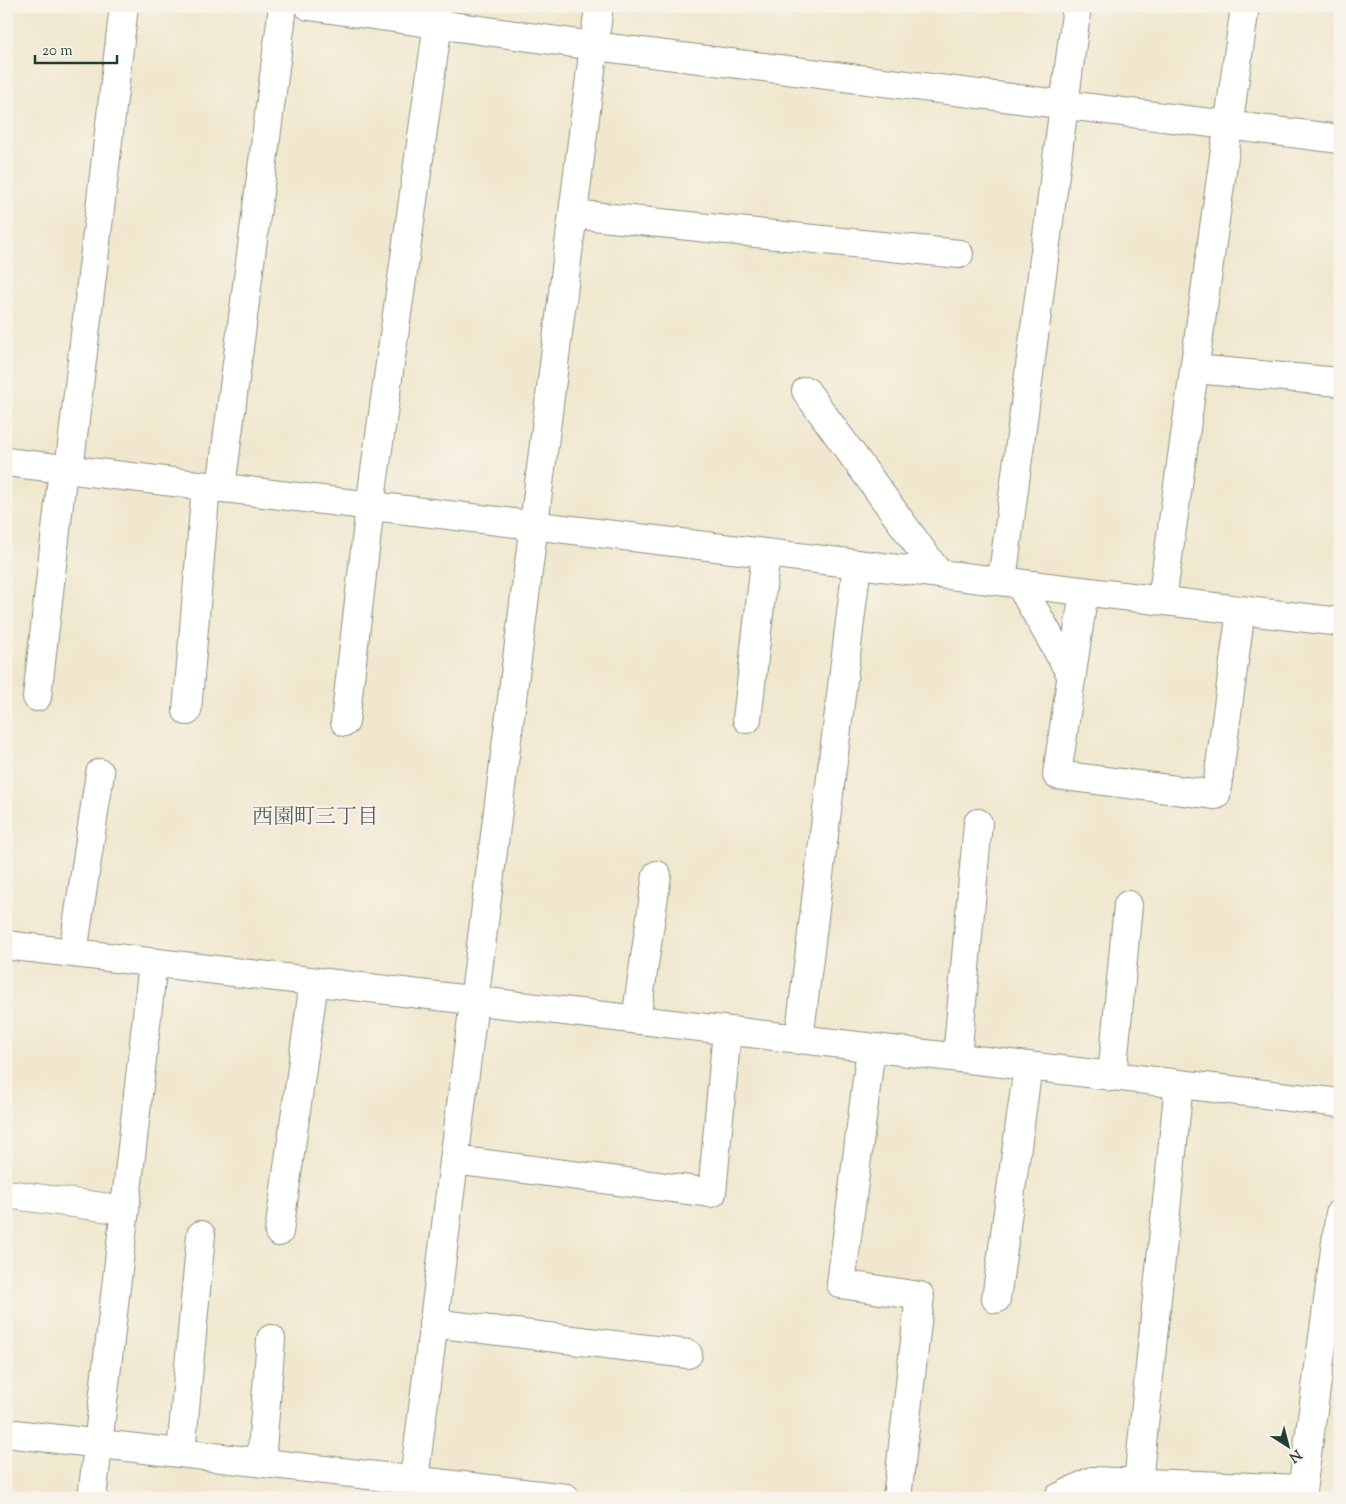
<svg xmlns="http://www.w3.org/2000/svg" width="1346" height="1504" font-family="'Sorts Mill Goudy','Noto Serif JP',serif">
<style>
.lines{fill:none;stroke-linecap:round;stroke-linejoin:round}
.minor-casing{stroke:#889281;stroke-width:30}
.minor{stroke:#fff;stroke-width:28}
.labels{text-anchor:middle;dominant-baseline:central;stroke-width:4;stroke-linejoin:round;paint-order:stroke}
.neighbourhood-label{font-size:21px;fill:#5a5d67;stroke:#f7f3e8}
</style>
<rect width="100%" height="100%" fill="#f7f3e8"/>
<filter id="ink" filterUnits="userSpaceOnUse"><feTurbulence type="fractalNoise" baseFrequency=".02" numOctaves="2"/><feDisplacementMap in="SourceGraphic" scale="10" xChannelSelector="R" yChannelSelector="G"/><feConvolveMatrix kernelMatrix="1 2 1 2 8 2 1 2 1" color-interpolation-filters="sRGB"/></filter>
<filter id="wash" filterUnits="userSpaceOnUse"><feTurbulence type="fractalNoise" baseFrequency=".0096" numOctaves="4" result="noise"/><feDisplacementMap in="SourceGraphic" scale="20" xChannelSelector="R" yChannelSelector="G"/><feGaussianBlur stdDeviation="1.12" result="paint"/><feColorMatrix in="noise" values="0 0 0 0 0 0 0 0 0 0 0 0 0 0 0 0 0 1.4 0 .05"/><feComposite in="paint" operator="in"/></filter>
<g filter="url(#wash)">
<rect width="100%" height="100%" fill="#f0e7ce"/>
</g>
<g filter="url(#ink)">
<g class="lines">
<!-- minor casing -->
<g class="minor-casing">
<path id="minor" d="M 309,6 L 594,46 L 1340,139
M 573,214 L 959,254
M 1194,369 L 1340,382
M 806,391 L 939,574
M 6,462 L 1340,622
M 69,470 L 124,6
M 221,488 L 283,6
M 1002,581 L 1077,6
M 1019,583 L 1072,676
M 1084,591 L 1057,775 L 1216,795 L 1241,610
M 1162,600 L 1245,6
M 37,697 L 63,469
M 187,711 L 206,486
M 747,719 L 766,553
M 345,722 L 370,506 L 438,23
M 6,945 L 1340,1103
M 73,953 L 100,773
M 636,1020 L 657,875
M 799,1040 L 857,564
M 871,1048 L 841,1284 L 920,1296 L 897,1498
M 957,1058 L 978,823
M 1112,1077 L 1128,905
M 454,1160 L 712,1193 L 727,1031
M 6,1194 L 125,1210
M 279,1232 L 314,982
M 996,1299 L 1028,1066
M 433,1323 L 688,1354
M 6,1433 L 566,1498
M 181,1453 L 201,1235
M 261,1462 L 271,1339
M 414,1480 L 599,6
M 1138,1483 L 1179,1084
M 92,1498 L 153,963
M 1058,1498 L 1092,1481 L 1301,1489
M 1301,1498 L 1340,1213"/>
</g>
<!-- minor -->
<use href="#minor" class="minor"/>
</g>
</g>
<g class="labels">
<!-- neighbourhood labels -->
<g class="neighbourhood-label">
<text x="315" y="818">西園町三丁目</text>
</g>
</g>
<!-- margin -->
<rect width="1346" height="1504" fill="none" stroke="#f7f3e8" stroke-width="25"/>
<!-- north arrow -->
<g transform="translate(1288 1446) rotate(144)" stroke="#f7f3e8" stroke-width="4" paint-order="stroke">
<path d="M0-4L9 19L0 12L-9 19Z" fill="#1f3d34"/>
<text y="-8" font-size="14" font-weight="bold" text-anchor="middle" fill="#1f3d34">N</text>
</g>
<!-- scale -->
<path d="M35 55v8h82v-8" fill="none" stroke="#1f3d34" stroke-width="2.5"/>
<text x="42" y="55" font-size="15" fill="#1f3d34" stroke="#f7f3e8" stroke-width="4" paint-order="stroke">20 m</text>
</svg>
